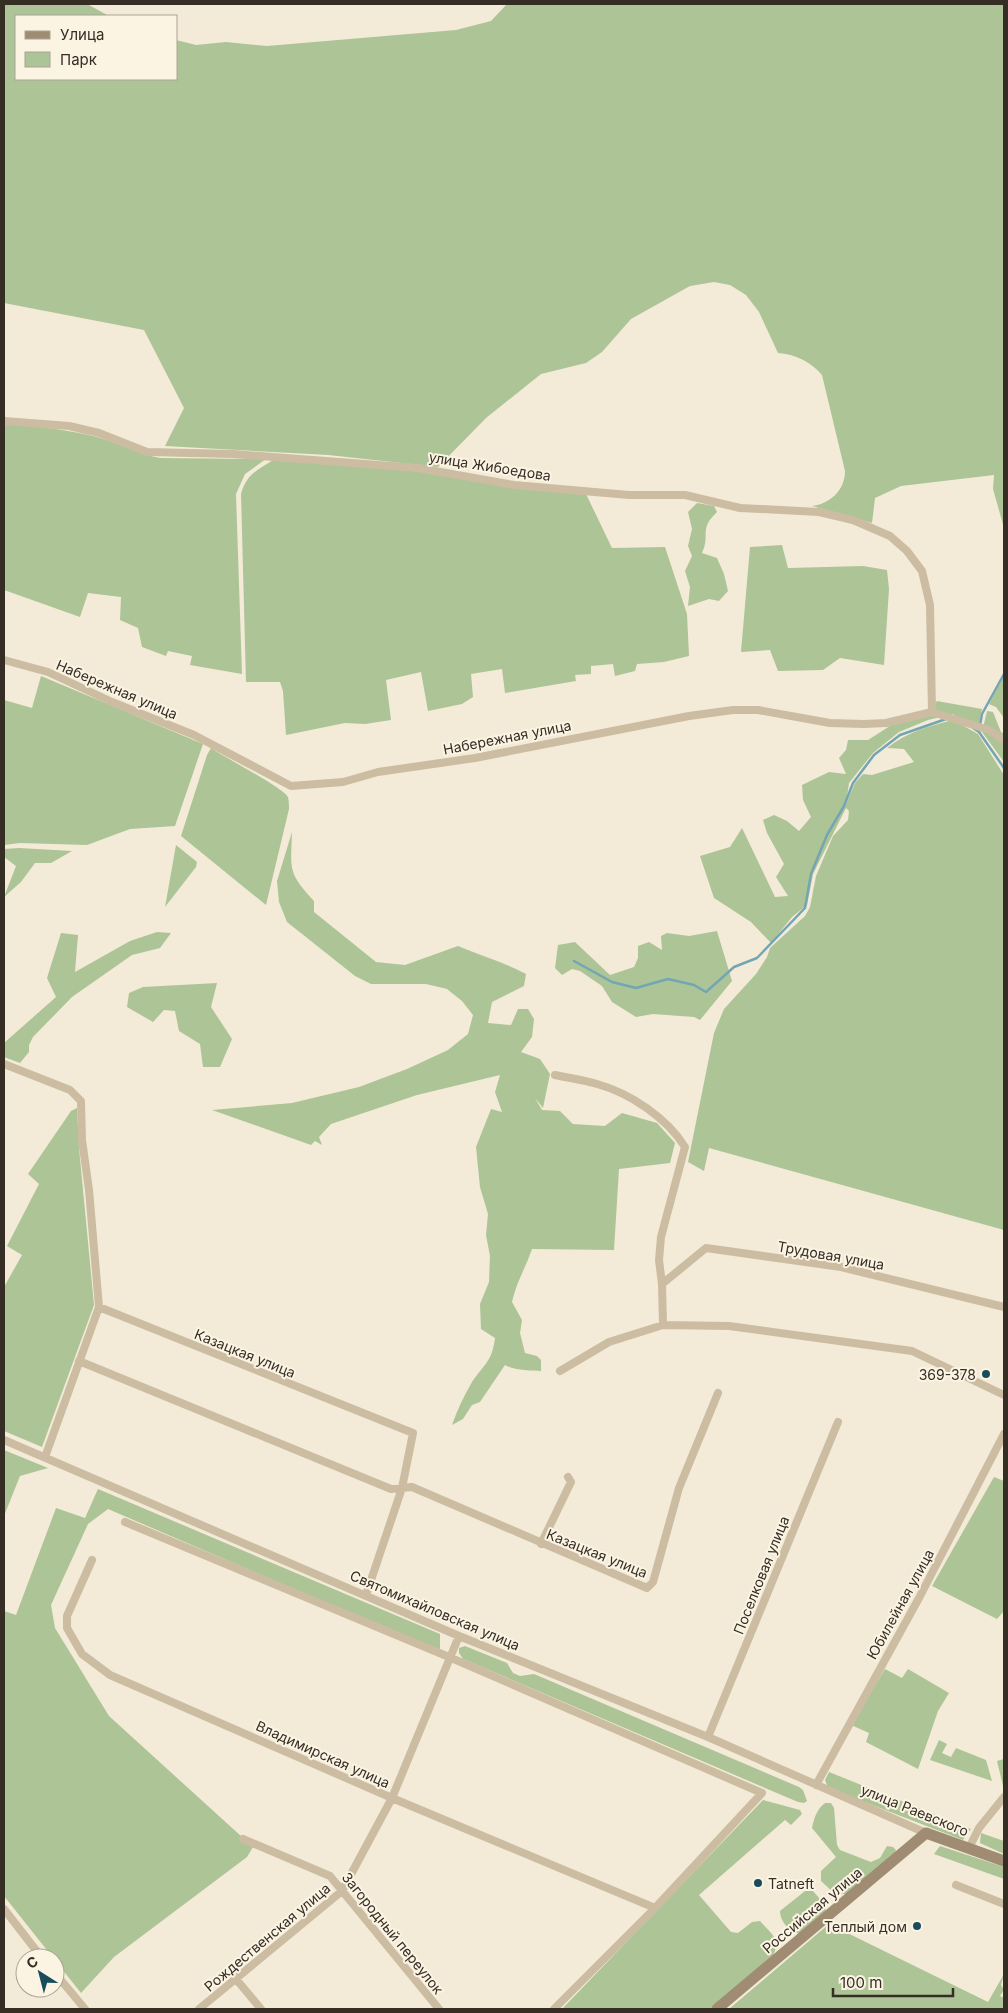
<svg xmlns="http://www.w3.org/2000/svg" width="1008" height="2013" font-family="Inter,sans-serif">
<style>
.green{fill:#adc496}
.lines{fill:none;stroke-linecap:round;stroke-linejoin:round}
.stream{stroke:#73a6b3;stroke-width:2.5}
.street{stroke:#ccbca2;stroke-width:8}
.secondary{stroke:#a08b73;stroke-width:11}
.poi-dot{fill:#174c5b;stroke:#fbf4e3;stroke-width:2}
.labels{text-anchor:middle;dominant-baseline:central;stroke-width:4;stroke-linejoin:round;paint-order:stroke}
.street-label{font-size:14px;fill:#362d25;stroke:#fbf4e3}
.poi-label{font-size:14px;fill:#362d25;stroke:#fbf4e3;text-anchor:end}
</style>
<rect width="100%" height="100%" fill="#f3ebd7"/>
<!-- green -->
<path class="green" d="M 4,4 L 87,4 L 109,16 L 16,16 L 16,79 L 176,79 L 176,40 L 196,45 L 226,42 L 267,46 L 456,30 L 491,21 L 507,4 L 1004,4 L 1004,528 L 993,489 L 994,475 L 901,486 L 875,498 L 872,523 L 812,506 C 830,504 845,490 845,471 L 822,375 C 811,362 795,354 778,353 L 759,312 L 746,295 L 730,285 L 714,282 L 690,286 L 631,319 L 602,352 L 586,363 L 541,374 L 486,418 L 438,467 L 328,455 L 165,446 L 184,408 L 144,330 L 4,303 Z
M 4,424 C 35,426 66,429 97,437 C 118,443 138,454 160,458 L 266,459 L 245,474 L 236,494 L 242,674 L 190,665 L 192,656 L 168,651 L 166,656 L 142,647 L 138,628 L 120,620 L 121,597 L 88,593 L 80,617 L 4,590 Z
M 275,459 L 424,472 L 586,494 L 612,548 L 665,547 L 687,614 L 689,656 L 664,662 L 637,664 L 635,671 L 615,676 L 613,664 L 591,666 L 591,674 L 575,675 L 576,681 L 505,693 L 502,669 L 471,674 L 473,697 L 462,704 L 428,711 L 421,672 L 386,680 L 391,720 L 365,724 L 345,723 L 286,735 L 283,691 L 280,682 L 246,682 L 241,494 C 247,473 258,470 275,459 Z
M 697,503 L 714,506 L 717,512 C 698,530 711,534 702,553 L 717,558 L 724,574 L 728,591 L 719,601 L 709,599 L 688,606 L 690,587 L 685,571 L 692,556 L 688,546 L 692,529 L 688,512 Z
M 782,545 L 788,568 L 863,566 L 887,570 L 889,589 L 884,665 L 840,658 L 823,670 L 778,671 L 770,650 L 741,652 L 750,547 Z
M 41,676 L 203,744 L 175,826 L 130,829 L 87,845 L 20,843 L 4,845 L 4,700 L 32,708 Z
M 1004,676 L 1004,718 L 996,707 L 989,704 Z
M 937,701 L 982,709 L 978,729 L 953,714 L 928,720 L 899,732 L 873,753 L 849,783 L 846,804 L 855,783 L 863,774 L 872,775 L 914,762 L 904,749 L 887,748 C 907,732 929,726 953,720 L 978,734 L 1004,775 L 1004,1230 L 709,1148 L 704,1171 L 688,1162 L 714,1033 L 724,1009 L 756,974 L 767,957 L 770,948 L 805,916 L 810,907 L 816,876 L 833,836 L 848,820 L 849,811 L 846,808 L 813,874 L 807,905 L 792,917 L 771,943 L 751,922 L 714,898 L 700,856 L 730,847 L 742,828 L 775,897 L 788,896 L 776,877 L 784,864 L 767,833 L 763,820 L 774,815 L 787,821 L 799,831 L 811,817 L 803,800 L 802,785 L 829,772 L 846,774 L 839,758 L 846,750 L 848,740 L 868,740 L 893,724 L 925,717 Z
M 987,711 L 993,712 L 1001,732 L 1004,734 L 1004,762 L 982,732 Z
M 211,748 C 224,757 285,789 288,797 C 289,801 289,806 289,809 L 266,905 L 181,836 L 207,755 Z
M 292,832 C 291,869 287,872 314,901 L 314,912 L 376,962 L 405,965 L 458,946 C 481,956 504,962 526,974 L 524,986 L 492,1002 L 488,1023 L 511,1025 L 518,1009 L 528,1009 L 534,1019 L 532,1037 L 521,1052 L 540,1059 L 550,1074 L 543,1108 L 535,1098 L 542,1110 L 560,1111 L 573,1124 L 605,1126 L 622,1113 L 657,1123 L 675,1143 L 670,1163 L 619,1169 L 614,1250 L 532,1249 C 526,1267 516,1283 512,1302 L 522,1320 L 520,1333 L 525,1353 L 537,1356 L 541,1360 L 541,1371 C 532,1371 512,1370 505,1365 L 480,1402 L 472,1405 L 463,1419 L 452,1425 C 457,1410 464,1396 472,1382 C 484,1364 492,1362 495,1338 L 481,1329 L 480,1304 L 489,1282 L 490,1256 L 486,1235 L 488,1214 L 480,1187 L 476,1147 L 491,1109 L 502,1112 L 495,1092 L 500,1075 L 417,1095 L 331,1124 L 319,1137 L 322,1145 L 315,1141 L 311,1145 L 212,1110 L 292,1103 L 359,1087 L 407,1069 L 448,1050 L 468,1034 L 473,1015 L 462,1001 L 447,989 L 426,984 L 371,984 L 355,976 L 287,922 L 279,902 L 277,881 Z
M 176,845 L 197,862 L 196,867 L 165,907 Z
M 19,848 L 72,851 L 51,863 L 35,863 L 21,882 L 4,897 L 16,866 L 4,857 L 4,849 Z
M 717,931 L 732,981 L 700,1020 L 694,1017 L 653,1014 L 636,1017 L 612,1002 L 602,986 L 580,971 L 572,969 L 562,975 L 555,968 L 558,945 L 575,942 L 610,975 L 634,967 L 638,958 L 638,946 L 649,942 L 662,950 L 661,936 L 667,933 L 689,936 Z
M 157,932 L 171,933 L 160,948 L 132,955 L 72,997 L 33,1037 L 29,1045 L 29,1052 L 20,1063 L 4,1057 L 4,1043 L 56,997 L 47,978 L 61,933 L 78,935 L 75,972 L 130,941 Z
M 217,983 L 211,1007 L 232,1039 L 220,1067 L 203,1067 L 200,1044 L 179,1031 L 175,1011 L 164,1010 L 153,1022 L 127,1007 L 129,993 L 143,987 Z
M 77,1108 L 79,1148 L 94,1305 L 42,1447 L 4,1431 L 4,1287 L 22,1255 L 7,1246 L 39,1184 L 28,1174 L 71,1111 Z
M 4,1450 L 48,1468 L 20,1476 L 4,1516 Z
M 994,1477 L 1004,1481 L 1004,1611 L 997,1619 L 932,1586 Z
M 98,1489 L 440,1634 L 440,1652 L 108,1509 L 88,1524 L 51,1605 L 55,1628 L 109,1716 L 253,1847 L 247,1857 L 114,1957 L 81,1993 L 4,1896 L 4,1611 L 16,1615 L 56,1508 L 85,1518 Z
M 465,1646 L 507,1663 L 513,1673 L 520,1676 L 534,1674 L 799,1787 L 803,1790 L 807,1801 L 804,1803 L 798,1802 L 463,1659 L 459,1653 L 459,1648 Z
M 885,1669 L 902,1678 L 908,1669 L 949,1693 L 938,1711 L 918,1769 L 866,1742 L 869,1733 L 851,1725 Z
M 939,1740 L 947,1744 L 942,1753 L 951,1757 L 956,1748 L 986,1760 L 992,1781 L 930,1760 Z
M 1004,1759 L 1004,1786 L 1003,1786 L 997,1761 Z
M 829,1772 L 971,1829 L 963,1840 L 828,1788 L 825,1780 Z
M 763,1800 L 800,1810 L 802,1814 L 791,1825 L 785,1820 L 699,1895 L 731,1932 L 738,1933 L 752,1922 L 760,1921 C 772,1935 782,1939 772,1957 L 710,2009 L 562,2009 Z
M 825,1803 L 831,1803 L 834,1808 L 837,1845 L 840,1850 L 871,1862 L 880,1858 L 887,1846 L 893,1847 L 896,1850 L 895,1853 L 847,1894 L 835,1894 L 821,1881 L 821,1871 L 836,1857 L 812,1828 C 814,1818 817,1809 825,1803 Z
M 981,1833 L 1004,1841 L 1004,1854 L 980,1843 Z
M 940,1846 L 1004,1867 L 1004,1879 L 934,1854 Z
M 805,1891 L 813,1891 L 826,1906 L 825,1913 L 800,1934 C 789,1932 780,1921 780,1911 Z
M 829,1924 L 988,2002 L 1004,1974 L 1001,1985 L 1004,1990 L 1000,1996 L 1004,1998 L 1004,2009 L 729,2009 Z"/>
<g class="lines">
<!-- stream -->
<path class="stream" d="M 980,725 L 982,714 L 1004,674
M 973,728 L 979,732 L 1004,768
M 574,961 L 612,982 L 636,988 L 668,979 L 694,985 L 706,992 L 734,967 L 757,958 L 805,908 L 811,874 L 827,835 L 844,806 L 853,783 L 874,755 L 900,735 L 946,719"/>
<!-- street -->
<path class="street" d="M 4,421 L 69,426 L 99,433 L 147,452 L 233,454 L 418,468 L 514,485 L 629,495 L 685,495 L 740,508 L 819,512 L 853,520 L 890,536 L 907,551 L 922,571 L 930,605 L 932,712 L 886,723 L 864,724 L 830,723 L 758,710 L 733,710 L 689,716 L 475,758 L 378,772 L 343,782 L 291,786 L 194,735 L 112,702 L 48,672 L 4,660
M 932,712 L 989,730 L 1004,740
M 4,1064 L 70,1090 L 81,1101 L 82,1140 L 89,1190 L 99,1307 L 45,1457
M 555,1075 C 569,1078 584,1080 597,1084 C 630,1093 667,1118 685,1147 L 661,1237 L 659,1260 L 662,1284 L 663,1325
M 662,1284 L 706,1248 L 841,1267 L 1004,1307
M 99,1307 L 413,1433 L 402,1488 L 366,1595
M 79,1361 L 391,1489 L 412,1487 L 647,1588 L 653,1582 L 679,1488 L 718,1393
M 560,1371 L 609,1342 L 663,1325 L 729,1326 L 912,1351 L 1004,1395
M 4,1440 L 459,1636 L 708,1737 L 926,1833
M 125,1522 L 449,1657 L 762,1793 L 655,1908 L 554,2009
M 541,1544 L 571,1482 L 568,1477
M 92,1560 L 67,1616 L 67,1628 L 82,1654 L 110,1675 L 392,1798 L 655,1908
M 708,1737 L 838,1422
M 816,1785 L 919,1598 L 1004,1434
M 243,1839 L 330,1876 L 439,2009
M 969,1848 L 979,1828 L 1004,1797
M 956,1885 L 1004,1904
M 4,1909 L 42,1958
M 55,1973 L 85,2009
M 236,1979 L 261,2009
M 199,2009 L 342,1891 L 392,1798 L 459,1636"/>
<!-- secondary -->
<path class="secondary" d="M 717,2009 L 926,1833 L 1004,1861"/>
</g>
<!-- markers -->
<g class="poi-dot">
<circle cx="986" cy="1374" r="5"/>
<circle cx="758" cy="1883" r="5"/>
<circle cx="917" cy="1926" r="5"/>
</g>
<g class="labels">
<!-- street labels -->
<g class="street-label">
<text transform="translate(490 466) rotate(9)">улица Жибоедова</text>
<text transform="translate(117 689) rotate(23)">Набережная улица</text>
<text transform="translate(507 737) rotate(-11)">Набережная улица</text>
<text transform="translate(831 1255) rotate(10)">Трудовая улица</text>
<text transform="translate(245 1353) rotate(22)">Казацкая улица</text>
<text transform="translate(597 1553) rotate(22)">Казацкая улица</text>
<text transform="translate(761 1575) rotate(-68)">Поселковая улица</text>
<text transform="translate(900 1604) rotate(-61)">Юбилейная улица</text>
<text transform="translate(435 1610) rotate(23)">Святомихайловская улица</text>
<text transform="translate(323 1754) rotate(24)">Владимирская улица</text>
<text transform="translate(915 1810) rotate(22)">улица Раевского</text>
<text transform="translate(812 1910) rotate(-40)">Российская улица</text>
<text transform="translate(393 1933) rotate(51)">Загородный переулок</text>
<text transform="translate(267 1937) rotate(-40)">Рождественская улица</text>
</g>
<!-- poi labels -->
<g class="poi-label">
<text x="976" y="1374">369-378</text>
<text x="768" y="1883" text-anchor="start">Tatneft</text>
<text x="907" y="1926">Теплый дом</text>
</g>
</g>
<!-- border -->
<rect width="1008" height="2013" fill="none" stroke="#362d25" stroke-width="10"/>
<!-- legend -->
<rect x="15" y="15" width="162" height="65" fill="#fbf4e3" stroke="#aca497"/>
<rect x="25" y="31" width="25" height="8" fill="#a08b73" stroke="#aca497"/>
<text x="60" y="40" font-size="15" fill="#362d25">Улица</text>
<rect x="25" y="52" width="25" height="15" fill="#adc496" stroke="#aca497"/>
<text x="60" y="65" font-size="15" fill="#362d25">Парк</text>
<!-- north arrow -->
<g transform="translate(40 1973) rotate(324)"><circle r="24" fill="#fbf4e3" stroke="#aca497"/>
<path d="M0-4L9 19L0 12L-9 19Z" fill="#174c5b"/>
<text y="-8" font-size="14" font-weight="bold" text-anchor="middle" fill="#362d25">С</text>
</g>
<!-- scale -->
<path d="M833 1988v8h120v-8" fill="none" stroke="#362d25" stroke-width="2.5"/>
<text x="840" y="1988" font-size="15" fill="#362d25" stroke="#fbf4e3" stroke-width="4" paint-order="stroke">100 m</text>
</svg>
